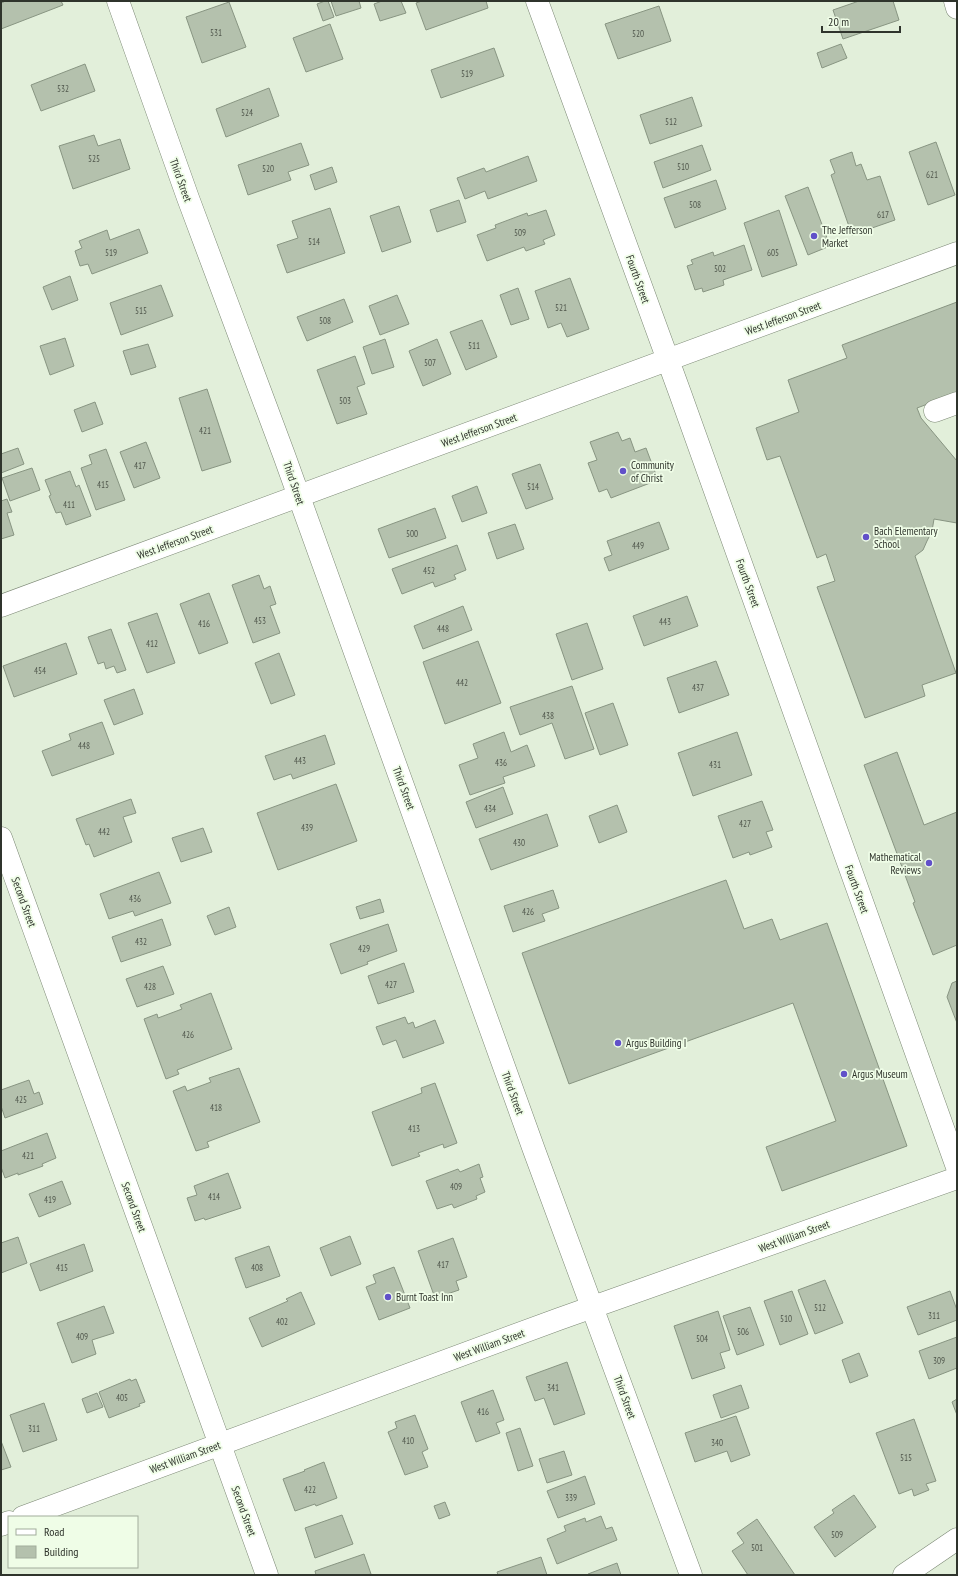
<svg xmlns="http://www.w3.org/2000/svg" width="958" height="1576" font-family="'PT Sans Narrow',sans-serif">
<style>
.building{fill:#b4c1ad;stroke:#889582}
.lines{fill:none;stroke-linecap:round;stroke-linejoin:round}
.minor-casing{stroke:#7c8875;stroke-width:23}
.major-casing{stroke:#7c8875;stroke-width:23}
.minor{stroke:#fff;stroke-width:22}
.major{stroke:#fff;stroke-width:22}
.poi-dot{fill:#6150c9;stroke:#effde7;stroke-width:1.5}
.labels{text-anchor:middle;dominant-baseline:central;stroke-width:3.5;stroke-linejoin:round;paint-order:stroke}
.number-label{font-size:9px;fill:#50574c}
.street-label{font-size:11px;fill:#2f342c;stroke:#effde7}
.poi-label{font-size:11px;fill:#2f342c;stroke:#effde7;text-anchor:start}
</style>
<rect width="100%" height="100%" fill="#e2efda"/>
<!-- building -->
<path class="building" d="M 4,1 L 61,1 L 63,5 L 1,29 L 1,3 L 4,2 Z
M 325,1 L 328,1 L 334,17 L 323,21 L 317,4 Z
M 331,1 L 359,1 L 361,8 L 336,16 Z
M 382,1 L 401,1 L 406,13 L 380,21 L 374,4 Z
M 422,1 L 486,1 L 488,8 L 426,30 L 416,3 Z
M 859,1 L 893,1 L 899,20 L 843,39 L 833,10 Z
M 229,2 L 246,47 L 202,63 L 186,17 Z
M 659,6 L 671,41 L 618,59 L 605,24 Z
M 330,24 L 343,59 L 306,72 L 293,38 Z
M 841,44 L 847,58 L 822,68 L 817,53 Z
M 494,48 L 504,76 L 441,98 L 431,70 Z
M 85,64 L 95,91 L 41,111 L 31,85 Z
M 269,88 L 279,116 L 226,137 L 216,109 Z
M 692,97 L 702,126 L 650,144 L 640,115 Z
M 94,135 L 98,146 L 120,139 L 130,169 L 73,189 L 59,146 Z
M 936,142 L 955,195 L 928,205 L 909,152 Z
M 301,143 L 309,165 L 288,172 L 291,180 L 248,195 L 238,165 Z
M 702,145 L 711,170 L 663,188 L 654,162 Z
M 852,152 L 856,166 L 861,164 L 867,180 L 880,176 L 895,220 L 852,235 L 831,175 L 835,173 L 830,160 Z
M 528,156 L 537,181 L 488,199 L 485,191 L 465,199 L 457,178 L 484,168 L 486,172 Z
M 332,167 L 337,182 L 315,190 L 310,175 Z
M 716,180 L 726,209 L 675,228 L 664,198 Z
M 808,187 L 830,246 L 808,255 L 785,196 Z
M 459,200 L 466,222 L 437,232 L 430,210 Z
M 399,206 L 411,242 L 382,252 L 370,216 Z
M 330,208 L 345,253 L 287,273 L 277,245 L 298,238 L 292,221 Z
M 546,210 L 555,235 L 543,240 L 545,244 L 526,251 L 524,247 L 487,261 L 477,235 L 496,228 L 495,225 L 527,213 L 528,216 Z
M 779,210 L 797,265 L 762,277 L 744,223 Z
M 139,229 L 148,253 L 92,274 L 88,264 L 80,266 L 75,251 L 82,248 L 79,241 L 107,230 L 110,240 Z
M 744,245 L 752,270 L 723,280 L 724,285 L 703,292 L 702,288 L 695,290 L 687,266 L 693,264 L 691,260 L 713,252 L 714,256 Z
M 70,276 L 78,300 L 52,310 L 43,287 Z
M 570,278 L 589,329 L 567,337 L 561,323 L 548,328 L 535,291 Z
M 161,285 L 173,316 L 121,335 L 110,303 Z
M 518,288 L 529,319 L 511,325 L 500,295 Z
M 397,295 L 409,324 L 380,335 L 369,306 Z
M 344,299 L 353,322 L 307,341 L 297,317 Z
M 957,302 L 957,393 L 917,408 L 921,418 L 957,461 L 957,523 L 934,519 L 932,531 L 927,541 L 923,550 L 915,556 L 956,673 L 922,685 L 925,696 L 865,718 L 817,587 L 835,581 L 826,554 L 817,558 L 780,456 L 767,460 L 756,428 L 799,412 L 788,380 L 847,358 L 842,345 Z
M 482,320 L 497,357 L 466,370 L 450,332 Z
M 65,338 L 74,366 L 50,375 L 40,346 Z
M 385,339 L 394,367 L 372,374 L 363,347 Z
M 437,339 L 451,374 L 423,386 L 409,351 Z
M 148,344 L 156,367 L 131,375 L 123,351 Z
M 355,356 L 365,384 L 357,387 L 367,414 L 337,424 L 317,370 Z
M 207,389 L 231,462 L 202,471 L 179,398 Z
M 95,402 L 103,424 L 82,432 L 74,410 Z
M 618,432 L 622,441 L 630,438 L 635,452 L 646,448 L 658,480 L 611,498 L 607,489 L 599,492 L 588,463 L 597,460 L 590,442 Z
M 146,442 L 160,478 L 134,488 L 120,452 Z
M 18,448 L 24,464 L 1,473 L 1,454 Z
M 106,449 L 125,500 L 96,510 L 81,468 L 92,464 L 89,455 Z
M 540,464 L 553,499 L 526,509 L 512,474 Z
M 32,468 L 40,490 L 10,501 L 2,478 Z
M 70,471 L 76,487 L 79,485 L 91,516 L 66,525 L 61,512 L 56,513 L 49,496 L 51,495 L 45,480 Z
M 477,486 L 487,513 L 462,522 L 452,496 Z
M 7,499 L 12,512 L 7,513 L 14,535 L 1,539 L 1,501 Z
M 435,508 L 446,538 L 389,558 L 378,529 Z
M 659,522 L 669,549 L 609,571 L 604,558 L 612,555 L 607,541 Z
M 515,524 L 524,549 L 497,559 L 488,533 Z
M 457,545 L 466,570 L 454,575 L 456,579 L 435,587 L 433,582 L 402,594 L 392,569 Z
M 259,575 L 264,589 L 270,586 L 276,604 L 270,606 L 280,633 L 253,643 L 232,585 Z
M 209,593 L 228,643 L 199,654 L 180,604 Z
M 687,596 L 698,626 L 644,646 L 633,616 Z
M 463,606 L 472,630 L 423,649 L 414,626 Z
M 157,613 L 175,663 L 147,673 L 128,623 Z
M 587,623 L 603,669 L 572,680 L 556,634 Z
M 111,629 L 126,670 L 117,673 L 114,666 L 106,669 L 104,662 L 98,664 L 88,637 Z
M 478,641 L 501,703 L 445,724 L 423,662 Z
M 66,643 L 77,674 L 14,697 L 3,666 Z
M 279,653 L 295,695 L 271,704 L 255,663 Z
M 716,661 L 729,695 L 679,713 L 667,678 Z
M 572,686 L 594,749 L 565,759 L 552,723 L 520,735 L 510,707 Z
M 134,689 L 143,714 L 114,725 L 104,700 Z
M 613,703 L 628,745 L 600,755 L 585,713 Z
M 102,722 L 114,754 L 52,776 L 42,751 L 71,740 L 69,734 Z
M 504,732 L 511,752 L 527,745 L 535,766 L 503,777 L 505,783 L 470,795 L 459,765 L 478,758 L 473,744 Z
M 737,732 L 752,775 L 693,796 L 678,753 Z
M 325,735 L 335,764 L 293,779 L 291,774 L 274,780 L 265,756 Z
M 897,752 L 924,825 L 957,812 L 957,945 L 933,955 L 913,903 L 915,902 L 864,765 Z
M 336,784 L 357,841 L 278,870 L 257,813 Z
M 503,787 L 513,814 L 476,828 L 466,802 Z
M 131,799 L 136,813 L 123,817 L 132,842 L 94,857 L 89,844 L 86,845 L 76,819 Z
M 762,801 L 773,830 L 766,832 L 772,847 L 750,855 L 749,852 L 733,858 L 718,816 Z
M 617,805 L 627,832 L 599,843 L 589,816 Z
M 547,814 L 558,846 L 491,870 L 479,839 Z
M 203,828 L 212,852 L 181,862 L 172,838 Z
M 159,872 L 171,903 L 135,916 L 133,911 L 109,919 L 100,894 Z
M 726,880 L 744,929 L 772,919 L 780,940 L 827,923 L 907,1146 L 782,1191 L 766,1147 L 836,1121 L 793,1003 L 569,1084 L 522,953 Z
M 553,890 L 559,908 L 542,914 L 545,921 L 513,932 L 504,906 Z
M 380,899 L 384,912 L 360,919 L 356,907 Z
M 229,907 L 236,927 L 215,935 L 207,916 Z
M 162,919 L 171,945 L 121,962 L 112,937 Z
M 388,924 L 397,951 L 367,962 L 368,964 L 341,974 L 330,944 Z
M 404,963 L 414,992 L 378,1004 L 368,976 Z
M 163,966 L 174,994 L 137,1007 L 126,979 Z
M 957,981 L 957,1023 L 947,997 L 952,983 Z
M 211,993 L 232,1049 L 177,1070 L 179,1074 L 166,1079 L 144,1019 L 157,1014 L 158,1018 L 182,1009 L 180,1005 Z
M 405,1017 L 408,1024 L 413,1022 L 415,1028 L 435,1020 L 444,1043 L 403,1058 L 396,1040 L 383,1045 L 376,1027 Z
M 239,1068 L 260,1122 L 207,1142 L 209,1147 L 196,1151 L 173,1091 L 185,1086 L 187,1091 L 211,1082 L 209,1078 Z
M 29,1080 L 34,1094 L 39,1092 L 43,1104 L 5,1118 L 1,1106 L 1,1090 Z
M 435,1083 L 457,1143 L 444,1148 L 443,1144 L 418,1153 L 420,1156 L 392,1166 L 372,1112 L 422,1093 L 421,1088 Z
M 47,1133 L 56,1158 L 42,1164 L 43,1166 L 18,1175 L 18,1173 L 5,1178 L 1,1167 L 1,1151 Z
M 479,1164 L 483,1177 L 480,1178 L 485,1192 L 476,1196 L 477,1199 L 454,1208 L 452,1204 L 437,1209 L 426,1181 L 458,1169 L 460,1172 Z
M 228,1173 L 241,1208 L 205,1220 L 204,1218 L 195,1221 L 187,1198 L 197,1195 L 194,1186 Z
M 62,1181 L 71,1204 L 39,1217 L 29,1194 Z
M 350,1236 L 361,1264 L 331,1276 L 320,1248 Z
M 18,1237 L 27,1263 L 1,1273 L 1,1243 Z
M 453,1238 L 467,1277 L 456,1281 L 459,1290 L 435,1298 L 418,1251 Z
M 84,1244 L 93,1271 L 40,1291 L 30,1264 Z
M 269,1246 L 280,1276 L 246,1288 L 235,1258 Z
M 394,1267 L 410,1308 L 379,1320 L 366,1287 L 376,1283 L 373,1275 Z
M 825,1280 L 843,1323 L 815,1334 L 798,1290 Z
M 792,1291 L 808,1334 L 780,1345 L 764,1301 Z
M 950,1291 L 957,1310 L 957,1320 L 918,1335 L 907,1307 Z
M 301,1292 L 315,1324 L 262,1347 L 249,1318 L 288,1301 L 286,1299 Z
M 104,1306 L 114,1333 L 92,1340 L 96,1354 L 72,1363 L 57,1323 Z
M 750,1307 L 764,1345 L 737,1355 L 723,1316 Z
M 718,1311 L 730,1350 L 720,1353 L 725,1368 L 692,1379 L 674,1326 Z
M 957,1337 L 957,1368 L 929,1379 L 919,1351 Z
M 859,1353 L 868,1376 L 850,1383 L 842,1360 Z
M 567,1362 L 585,1414 L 554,1425 L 544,1398 L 535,1401 L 526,1377 Z
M 130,1379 L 131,1381 L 136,1379 L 145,1402 L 139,1404 L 140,1406 L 109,1418 L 99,1392 Z
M 741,1385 L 749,1408 L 721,1418 L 713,1395 Z
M 493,1390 L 504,1420 L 496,1423 L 500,1433 L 476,1442 L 461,1402 Z
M 97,1393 L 103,1407 L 87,1413 L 82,1399 Z
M 957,1399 L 957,1415 L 952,1402 Z
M 44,1403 L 57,1440 L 23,1452 L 10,1415 Z
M 415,1415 L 428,1449 L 422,1452 L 428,1467 L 405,1475 L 388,1432 L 397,1428 L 395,1422 Z
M 736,1416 L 750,1455 L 731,1462 L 727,1451 L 695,1462 L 685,1433 Z
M 914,1419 L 936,1481 L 926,1484 L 929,1490 L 914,1496 L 912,1489 L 899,1494 L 876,1433 Z
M 520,1428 L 533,1466 L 518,1471 L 506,1433 Z
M 1,1441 L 11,1467 L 1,1470 Z
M 564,1451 L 572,1475 L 547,1483 L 539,1459 Z
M 324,1462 L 337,1498 L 316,1506 L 315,1504 L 295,1511 L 283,1479 L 305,1471 L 304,1470 Z
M 585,1476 L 595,1504 L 558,1518 L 547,1491 Z
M 854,1495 L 876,1527 L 835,1557 L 814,1527 L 834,1513 L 832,1510 Z
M 445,1502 L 450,1515 L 439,1519 L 434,1506 Z
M 342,1515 L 353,1544 L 315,1558 L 305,1528 Z
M 601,1516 L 606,1529 L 612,1527 L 617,1540 L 557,1564 L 547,1539 L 566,1531 L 564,1526 L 585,1518 L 586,1522 Z
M 757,1519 L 795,1575 L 748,1575 L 732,1551 L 744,1543 L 737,1533 Z
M 364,1554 L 371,1574 L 367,1575 L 316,1575 L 315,1571 Z
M 541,1557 L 547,1575 L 498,1575 L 497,1572 Z
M 617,1563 L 621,1575 L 588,1575 L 588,1574 Z"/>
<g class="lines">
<!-- minor casing -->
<g class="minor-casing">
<path id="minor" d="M 118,1 L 188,198 L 284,455 L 534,1150 L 691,1575
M 537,1 L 680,393 L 957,1167
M 955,1 L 957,8
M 935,411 L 957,403
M 1,606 L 957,253
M 1,838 L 267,1575
M 23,1517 L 559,1319 L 957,1178
M 1,1525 L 9,1522"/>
</g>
<!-- major casing -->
<g class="major-casing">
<path id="major" d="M 904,1575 L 957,1539"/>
</g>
<!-- minor -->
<use href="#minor" class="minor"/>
<!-- major -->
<use href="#major" class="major"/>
</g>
<!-- markers -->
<g class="poi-dot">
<circle cx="814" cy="236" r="4"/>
<circle cx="623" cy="471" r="4"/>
<circle cx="866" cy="537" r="4"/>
<circle cx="929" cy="863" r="4"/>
<circle cx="618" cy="1043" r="4"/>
<circle cx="844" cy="1074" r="4"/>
<circle cx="388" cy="1297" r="4"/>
</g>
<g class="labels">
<!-- number labels -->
<g class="number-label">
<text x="216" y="32">531</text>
<text x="638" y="33">520</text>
<text x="467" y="73">519</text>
<text x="63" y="88">532</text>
<text x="247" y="112">524</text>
<text x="671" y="121">512</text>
<text x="94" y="158">525</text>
<text x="683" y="166">510</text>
<text x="268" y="168">520</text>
<text x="932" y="174">621</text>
<text x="695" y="204">508</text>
<text x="883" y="214">617</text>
<text x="520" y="232">509</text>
<text x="314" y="241">514</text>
<text x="111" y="252">519</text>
<text x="773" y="252">605</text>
<text x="720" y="268">502</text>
<text x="561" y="307">521</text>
<text x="141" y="310">515</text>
<text x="325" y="320">508</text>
<text x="474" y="345">511</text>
<text x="430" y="362">507</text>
<text x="345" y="400">503</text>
<text x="205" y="430">421</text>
<text x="140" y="465">417</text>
<text x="103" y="484">415</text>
<text x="533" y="486">514</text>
<text x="69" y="504">411</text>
<text x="412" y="533">500</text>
<text x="638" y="545">449</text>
<text x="429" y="570">452</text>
<text x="260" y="620">453</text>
<text x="665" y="621">443</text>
<text x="204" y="623">416</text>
<text x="443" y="628">448</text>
<text x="152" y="643">412</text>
<text x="40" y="670">454</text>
<text x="462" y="682">442</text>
<text x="698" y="687">437</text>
<text x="548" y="715">438</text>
<text x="84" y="745">448</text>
<text x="300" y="760">443</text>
<text x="501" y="762">436</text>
<text x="715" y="764">431</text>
<text x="490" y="808">434</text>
<text x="745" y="823">427</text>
<text x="307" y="827">439</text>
<text x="104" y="831">442</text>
<text x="519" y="842">430</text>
<text x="135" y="898">436</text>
<text x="528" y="911">426</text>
<text x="141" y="941">432</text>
<text x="364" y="948">429</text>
<text x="391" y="984">427</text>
<text x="150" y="986">428</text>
<text x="188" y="1034">426</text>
<text x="21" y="1099">425</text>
<text x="216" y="1107">418</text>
<text x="414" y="1128">413</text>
<text x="28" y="1155">421</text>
<text x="456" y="1186">409</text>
<text x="214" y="1196">414</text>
<text x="50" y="1199">419</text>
<text x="443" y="1264">417</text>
<text x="62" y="1267">415</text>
<text x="257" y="1267">408</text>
<text x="820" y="1307">512</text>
<text x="934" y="1315">311</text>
<text x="786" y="1318">510</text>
<text x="282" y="1321">402</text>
<text x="743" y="1331">506</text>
<text x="82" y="1336">409</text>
<text x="702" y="1338">504</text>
<text x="939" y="1360">309</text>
<text x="553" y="1387">341</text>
<text x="122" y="1397">405</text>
<text x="483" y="1411">416</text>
<text x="34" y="1428">311</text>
<text x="408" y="1440">410</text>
<text x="717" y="1442">340</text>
<text x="906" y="1457">515</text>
<text x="310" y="1489">422</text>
<text x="571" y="1497">339</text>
<text x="837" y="1534">509</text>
<text x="757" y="1547">501</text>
</g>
<!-- street labels -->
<g class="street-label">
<text transform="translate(181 180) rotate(70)">Third Street</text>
<text transform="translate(638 279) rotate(70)">Fourth Street</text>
<text transform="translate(783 318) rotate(-20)">West Jefferson Street</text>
<text transform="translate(479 430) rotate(-20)">West Jefferson Street</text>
<text transform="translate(294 483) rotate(71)">Third Street</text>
<text transform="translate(175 542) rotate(-20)">West Jefferson Street</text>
<text transform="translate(748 583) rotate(70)">Fourth Street</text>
<text transform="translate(404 788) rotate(70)">Third Street</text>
<text transform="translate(857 889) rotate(70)">Fourth Street</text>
<text transform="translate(24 902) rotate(70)">Second Street</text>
<text transform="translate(513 1093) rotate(70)">Third Street</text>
<text transform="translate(134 1207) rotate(70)">Second Street</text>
<text transform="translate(794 1236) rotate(-20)">West William Street</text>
<text transform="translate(489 1345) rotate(-20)">West William Street</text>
<text transform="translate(625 1397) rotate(70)">Third Street</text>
<text transform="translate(185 1457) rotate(-20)">West William Street</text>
<text transform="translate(244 1511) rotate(70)">Second Street</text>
</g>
<!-- poi labels -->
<g class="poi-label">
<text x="822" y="230">The Jefferson<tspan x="822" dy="13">Market</tspan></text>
<text x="631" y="465">Community<tspan x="631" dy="13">of Christ</tspan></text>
<text x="874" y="531">Bach Elementary<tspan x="874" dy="13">School</tspan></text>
<text x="921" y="857" text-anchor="end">Mathematical<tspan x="921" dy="13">Reviews</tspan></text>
<text x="626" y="1043">Argus Building I</text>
<text x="852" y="1074">Argus Museum</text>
<text x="396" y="1297">Burnt Toast Inn</text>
</g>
</g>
<!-- border -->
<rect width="958" height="1576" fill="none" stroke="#2f342c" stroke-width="4"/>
<!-- legend -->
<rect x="8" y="1516" width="130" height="52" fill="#effde7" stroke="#a2ad9c"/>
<rect x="16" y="1529" width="20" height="6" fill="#ffffff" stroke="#a2ad9c"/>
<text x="44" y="1536" font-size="12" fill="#2f342c">Road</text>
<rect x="16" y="1546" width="20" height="12" fill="#b4c1ad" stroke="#a2ad9c"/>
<text x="44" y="1556" font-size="12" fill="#2f342c">Building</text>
<!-- scale -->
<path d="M822 26v6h78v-6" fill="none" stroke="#2f342c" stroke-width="2"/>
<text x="828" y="26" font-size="12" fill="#2f342c" stroke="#effde7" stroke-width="3" paint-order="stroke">20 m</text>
</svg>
